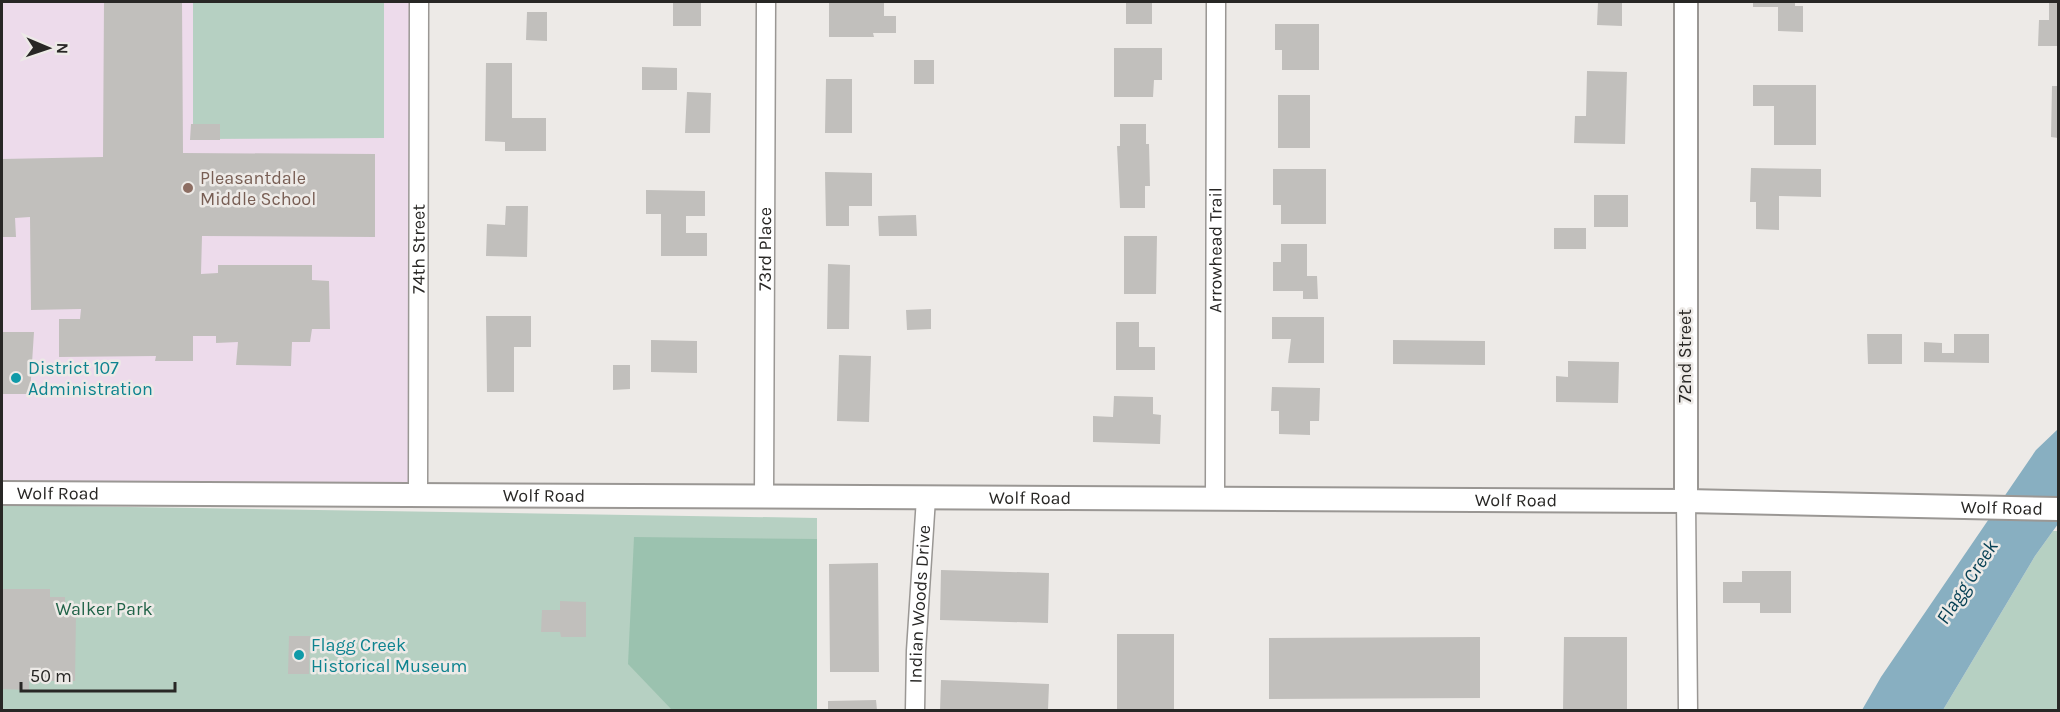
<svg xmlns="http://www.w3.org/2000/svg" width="2060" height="712" font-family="Karla,sans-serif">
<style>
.education{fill:#eddbeb}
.green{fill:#b6d0c2}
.forest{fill:#9bc2af}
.water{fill:#88afc1}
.building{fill:#c1bfbc}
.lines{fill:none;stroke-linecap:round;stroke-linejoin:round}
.minor-casing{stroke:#9a9794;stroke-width:21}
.tertiary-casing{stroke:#9a9794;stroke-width:26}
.minor{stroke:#fff;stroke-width:18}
.tertiary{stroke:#fff;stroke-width:22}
.education-dot{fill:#8d6e63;stroke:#edeae7;stroke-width:2}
.culture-dot{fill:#0f9aa8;stroke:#edeae7;stroke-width:2}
.labels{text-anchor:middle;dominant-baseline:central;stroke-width:5;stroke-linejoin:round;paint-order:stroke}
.education-label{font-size:18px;fill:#785e54;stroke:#edeae7;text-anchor:start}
.street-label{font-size:18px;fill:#282725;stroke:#edeae7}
.culture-label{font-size:18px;fill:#0d838f;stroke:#edeae7;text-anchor:start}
.park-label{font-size:18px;fill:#216348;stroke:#edeae7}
.water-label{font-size:20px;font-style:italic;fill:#053f53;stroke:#edeae7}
</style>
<rect width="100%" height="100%" fill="#edeae7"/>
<!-- education -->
<path class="education" d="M 2,2 L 419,2 L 418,495 L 2,493 Z"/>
<!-- green -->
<path class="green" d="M 193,2 L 384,2 L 384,138 L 193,139 Z
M 2,505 L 817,518 L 817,710 L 2,710 Z
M 2053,531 L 2058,531 L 2058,710 L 1943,710 L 2035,556 Z"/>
<!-- forest -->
<path class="forest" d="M 634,537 L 817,539 L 817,710 L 672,710 L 628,664 Z"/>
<!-- water -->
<path class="water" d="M 2058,429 L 2058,524 L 2035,556 L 1943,710 L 1862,710 L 1881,677 L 2036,450 Z"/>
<!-- building -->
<path class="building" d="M 104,2 L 182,2 L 183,153 L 375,154 L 375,237 L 202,236 L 201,274 L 218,273 L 218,265 L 312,265 L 312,280 L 329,281 L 330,329 L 312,329 L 310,342 L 292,342 L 291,366 L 236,365 L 238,342 L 216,343 L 216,336 L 193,336 L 193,361 L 155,361 L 156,356 L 59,357 L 59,319 L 80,319 L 81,309 L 31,310 L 30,217 L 15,218 L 16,237 L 2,237 L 2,159 L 103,157 Z
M 673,2 L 701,2 L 701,26 L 673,26 Z
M 829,2 L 884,2 L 884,16 L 896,16 L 896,33 L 873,33 L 874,37 L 829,37 Z
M 1126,2 L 1152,2 L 1152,24 L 1126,24 Z
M 1598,2 L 1622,2 L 1622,26 L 1597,25 Z
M 1753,2 L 1795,2 L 1795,6 L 1803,6 L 1803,32 L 1778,31 L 1778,7 L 1753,7 Z
M 2049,2 L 2058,2 L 2058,46 L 2038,46 L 2039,20 L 2049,20 Z
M 527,12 L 547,12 L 547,41 L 526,40 Z
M 1275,24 L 1319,24 L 1319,70 L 1282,70 L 1282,50 L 1275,50 Z
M 1114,48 L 1162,48 L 1162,80 L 1154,80 L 1153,97 L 1114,97 Z
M 914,60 L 934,60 L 934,84 L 914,84 Z
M 486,63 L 512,63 L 512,118 L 546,118 L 546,151 L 505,151 L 505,142 L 485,141 Z
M 642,67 L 677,68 L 677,90 L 642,90 Z
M 1587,71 L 1627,72 L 1625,144 L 1574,143 L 1575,116 L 1586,116 Z
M 826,79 L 852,79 L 852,133 L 825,133 Z
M 1753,85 L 1816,85 L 1816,145 L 1774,145 L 1774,106 L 1753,106 Z
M 2052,86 L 2058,86 L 2058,138 L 2051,137 Z
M 687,92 L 711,93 L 710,133 L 685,133 Z
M 1278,95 L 1310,95 L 1310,148 L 1278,148 Z
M 191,124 L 220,124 L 220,140 L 190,140 Z
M 1120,124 L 1146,124 L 1146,144 L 1149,144 L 1150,186 L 1145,186 L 1145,208 L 1120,208 L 1117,146 L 1120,146 Z
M 1751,168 L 1821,169 L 1821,197 L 1779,196 L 1779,230 L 1756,229 L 1756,202 L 1750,202 Z
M 1273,169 L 1326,169 L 1326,224 L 1281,224 L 1281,205 L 1273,205 Z
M 825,172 L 872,173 L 872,206 L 849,206 L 849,226 L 826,226 Z
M 646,190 L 705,191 L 705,216 L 686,216 L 686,233 L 707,233 L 707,256 L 661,256 L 661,214 L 646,214 Z
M 1594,195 L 1628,195 L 1628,227 L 1594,227 Z
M 506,206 L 528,206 L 527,257 L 486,256 L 487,224 L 505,225 Z
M 916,215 L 917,236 L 879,236 L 878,216 Z
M 1554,228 L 1586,228 L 1586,249 L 1554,249 Z
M 1124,236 L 1157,236 L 1156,294 L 1124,294 Z
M 1281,244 L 1307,244 L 1307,276 L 1317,276 L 1318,299 L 1303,299 L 1303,291 L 1273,291 L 1273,262 L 1281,262 Z
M 828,264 L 850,265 L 849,329 L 827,329 Z
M 931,309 L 931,329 L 907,330 L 906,310 Z
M 486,316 L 531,316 L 531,347 L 514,347 L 514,392 L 487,392 Z
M 1272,317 L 1324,317 L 1324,363 L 1288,363 L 1291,339 L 1272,339 Z
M 1116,322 L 1139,322 L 1139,347 L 1155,347 L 1155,370 L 1116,370 Z
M 2,332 L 34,332 L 30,394 L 2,394 Z
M 1867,334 L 1902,334 L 1902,364 L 1868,364 Z
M 1954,334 L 1989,334 L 1989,363 L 1924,362 L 1924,342 L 1942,343 L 1942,353 L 1954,353 Z
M 651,340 L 697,341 L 697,373 L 651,372 Z
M 1393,340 L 1485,341 L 1485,365 L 1393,364 Z
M 839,355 L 871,356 L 869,422 L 837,421 Z
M 1568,361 L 1619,362 L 1618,403 L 1556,402 L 1556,376 L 1568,377 Z
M 613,365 L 630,365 L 630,389 L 613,390 Z
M 1272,387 L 1320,388 L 1319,421 L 1310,421 L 1310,435 L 1279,434 L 1279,411 L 1271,411 Z
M 1114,396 L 1153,397 L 1153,414 L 1161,415 L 1160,444 L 1093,442 L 1093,416 L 1113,417 Z
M 878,563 L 879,672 L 830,672 L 829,564 Z
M 941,570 L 1049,573 L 1048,623 L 940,620 Z
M 1742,571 L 1791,571 L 1791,613 L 1760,613 L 1760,603 L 1723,603 L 1723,582 L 1742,582 Z
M 2,589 L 50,589 L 50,597 L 65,597 L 65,614 L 76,614 L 75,681 L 29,681 L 29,690 L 2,689 Z
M 560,601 L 586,602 L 586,637 L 561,637 L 560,632 L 541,632 L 542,610 L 560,610 Z
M 1117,634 L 1174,634 L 1174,710 L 1117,710 Z
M 289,636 L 310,636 L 309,674 L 288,674 Z
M 1480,637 L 1480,698 L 1269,699 L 1269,638 Z
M 1564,637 L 1627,637 L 1627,710 L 1563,710 Z
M 941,680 L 1049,684 L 1048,710 L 940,710 Z
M 876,700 L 877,710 L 828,710 L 828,701 Z"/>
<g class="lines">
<!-- minor casing -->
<g class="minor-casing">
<g id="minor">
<path id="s1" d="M 418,495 L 419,2"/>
<path id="s2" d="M 764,497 L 766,2"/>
<path id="s3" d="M 1215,499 L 1216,2"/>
<path d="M 1686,501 L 1688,710"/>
<path id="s4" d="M 915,710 L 916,651 L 926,498"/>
</g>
</g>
<!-- tertiary casing -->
<g class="tertiary-casing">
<g id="tertiary">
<path id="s5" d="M 2,493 L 1686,501 L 2058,509"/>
<path d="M 1686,501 L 1686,2"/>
</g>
</g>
<!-- minor -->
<use href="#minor" class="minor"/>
<!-- tertiary -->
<use href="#tertiary" class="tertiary"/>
</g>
<!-- markers -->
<circle class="education-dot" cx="188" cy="188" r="6"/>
<g class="culture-dot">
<circle cx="16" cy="378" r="6"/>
<circle cx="299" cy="655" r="6"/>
</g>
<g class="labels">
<!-- education labels -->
<g class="education-label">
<text x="200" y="178">Pleasantdale<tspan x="200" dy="21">Middle School</tspan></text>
</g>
<!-- street labels -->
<g class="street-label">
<text stroke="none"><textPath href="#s1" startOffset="246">74th Street</textPath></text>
<text stroke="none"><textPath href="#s2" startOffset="248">73rd Place</textPath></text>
<text stroke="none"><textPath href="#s3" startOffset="249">Arrowhead Trail</textPath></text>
<text transform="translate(1685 356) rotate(-90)">72nd Street</text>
<text stroke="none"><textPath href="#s5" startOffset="56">Wolf Road</textPath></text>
<text stroke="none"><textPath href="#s5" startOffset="542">Wolf Road</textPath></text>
<text stroke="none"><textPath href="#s5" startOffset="1028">Wolf Road</textPath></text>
<text stroke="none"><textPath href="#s5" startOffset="1514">Wolf Road</textPath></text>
<text stroke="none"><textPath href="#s5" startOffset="2000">Wolf Road</textPath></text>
<text stroke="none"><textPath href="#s4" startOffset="106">Indian Woods Drive</textPath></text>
</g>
<!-- culture labels -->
<g class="culture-label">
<text x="28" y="368">District 107<tspan x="28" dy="21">Administration</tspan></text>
<text x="311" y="645">Flagg Creek<tspan x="311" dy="21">Historical Museum</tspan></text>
</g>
<!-- park labels -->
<g class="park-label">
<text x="104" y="609">Walker Park</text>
</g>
<!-- water labels -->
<g class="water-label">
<text transform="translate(1967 582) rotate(-57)">Flagg Creek</text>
</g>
</g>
<!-- border -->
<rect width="2060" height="712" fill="none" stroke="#282725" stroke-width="6"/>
<!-- north arrow -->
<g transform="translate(48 48) rotate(92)" stroke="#edeae7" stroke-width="4.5" paint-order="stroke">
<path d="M0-4.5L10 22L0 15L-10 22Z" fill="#282725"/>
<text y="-9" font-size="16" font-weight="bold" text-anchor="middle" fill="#282725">N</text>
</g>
<!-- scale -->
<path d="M21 682v9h154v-9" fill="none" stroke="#282725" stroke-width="3"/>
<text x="30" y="682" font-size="18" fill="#282725" stroke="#edeae7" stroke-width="4.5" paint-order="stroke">50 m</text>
</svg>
